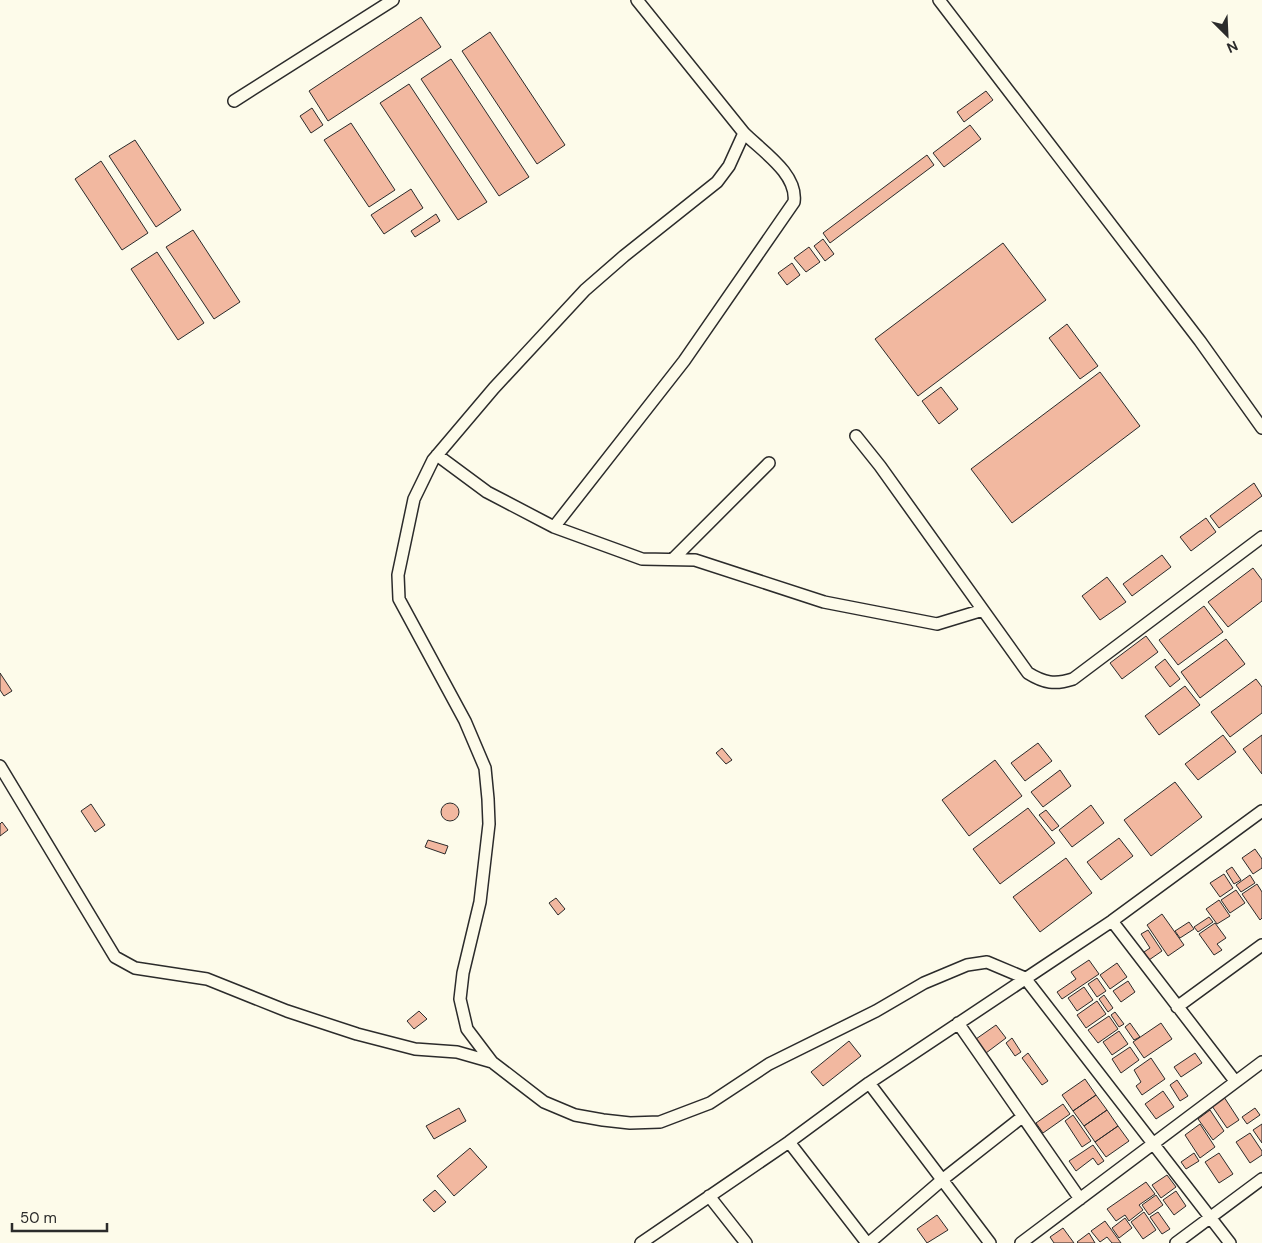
<svg xmlns="http://www.w3.org/2000/svg" width="1262" height="1243" font-family="'DM Sans',sans-serif">
<style>
.building{fill:#f2b8a0;stroke:#2b2b2b}
.lines{fill:none;stroke-linecap:round;stroke-linejoin:round}
.street-casing{stroke:#2b2b2b;stroke-width:14}
.street{stroke:#fdfbea;stroke-width:11}
</style>
<rect width="100%" height="100%" fill="#fdfbea"/>
<!-- building -->
<path class="building" d="M 421,17 L 441,47 L 328,121 L 309,91 Z
M 490,32 L 565,145 L 537,164 L 462,51 Z
M 451,59 L 529,177 L 499,196 L 421,79 Z
M 409,84 L 487,202 L 458,220 L 380,103 Z
M 986,91 L 993,100 L 964,122 L 957,112 Z
M 312,108 L 323,125 L 311,133 L 300,116 Z
M 351,123 L 395,190 L 369,207 L 324,140 Z
M 970,125 L 981,139 L 944,167 L 933,153 Z
M 135,140 L 181,210 L 156,227 L 109,156 Z
M 927,155 L 934,165 L 830,243 L 823,233 Z
M 101,161 L 148,233 L 122,250 L 75,179 Z
M 411,189 L 423,208 L 384,234 L 371,215 Z
M 436,214 L 440,221 L 415,237 L 411,231 Z
M 193,230 L 240,302 L 214,319 L 166,247 Z
M 823,239 L 834,254 L 825,261 L 814,246 Z
M 1003,243 L 1046,300 L 918,396 L 875,339 Z
M 809,247 L 820,262 L 806,272 L 794,258 Z
M 157,252 L 204,323 L 178,340 L 131,269 Z
M 792,263 L 800,275 L 787,285 L 778,273 Z
M 1067,324 L 1098,366 L 1080,379 L 1049,338 Z
M 1100,372 L 1140,426 L 1012,523 L 971,469 Z
M 941,387 L 958,409 L 939,424 L 922,401 Z
M 1254,483 L 1262,496 L 1219,528 L 1210,516 Z
M 1206,518 L 1216,532 L 1191,551 L 1180,537 Z
M 1162,555 L 1171,567 L 1132,596 L 1123,584 Z
M 1253,568 L 1262,580 L 1262,601 L 1228,627 L 1208,602 Z
M 1107,577 L 1126,602 L 1100,620 L 1082,596 Z
M 1204,606 L 1223,632 L 1178,665 L 1159,640 Z
M 1146,636 L 1158,652 L 1122,679 L 1110,663 Z
M 1226,639 L 1245,664 L 1200,698 L 1181,672 Z
M 1165,659 L 1180,679 L 1170,687 L 1155,667 Z
M 0,673 L 12,691 L 4,696 L 0,690 Z
M 1256,679 L 1262,687 L 1262,713 L 1230,737 L 1211,712 Z
M 1185,686 L 1200,705 L 1159,735 L 1145,716 Z
M 1223,735 L 1236,752 L 1198,780 L 1185,764 Z
M 1262,735 L 1262,774 L 1243,749 Z
M 1038,743 L 1052,761 L 1025,781 L 1011,763 Z
M 722,748 L 732,760 L 726,764 L 716,753 Z
M 995,760 L 1022,796 L 969,836 L 942,800 Z
M 1060,770 L 1071,786 L 1043,807 L 1031,792 Z
M 1175,782 L 1202,817 L 1151,856 L 1124,820 Z
M441 812a9 9 0 1 1 18 0a9 9 0 1 1-18 0Z
M 91,804 L 105,825 L 95,832 L 81,811 Z
M 1091,805 L 1104,823 L 1072,847 L 1059,830 Z
M 1028,808 L 1055,843 L 1000,884 L 973,849 Z
M 1046,810 L 1059,826 L 1052,831 L 1039,815 Z
M 2,822 L 8,830 L 0,836 L 0,824 Z
M 1119,838 L 1133,856 L 1101,880 L 1087,862 Z
M 428,840 L 448,846 L 445,854 L 425,847 Z
M 1255,849 L 1262,859 L 1262,868 L 1253,874 L 1242,858 Z
M 1066,858 L 1092,893 L 1040,932 L 1013,897 Z
M 1232,867 L 1241,880 L 1234,884 L 1226,871 Z
M 1224,874 L 1233,888 L 1220,897 L 1210,883 Z
M 1250,875 L 1255,883 L 1241,892 L 1236,885 Z
M 1257,884 L 1262,892 L 1262,918 L 1260,920 L 1242,894 Z
M 1236,890 L 1245,903 L 1230,913 L 1221,900 Z
M 556,898 L 565,909 L 558,915 L 549,903 Z
M 1219,900 L 1230,916 L 1217,924 L 1206,909 Z
M 1162,914 L 1184,945 L 1168,956 L 1147,925 Z
M 1209,917 L 1213,922 L 1198,932 L 1194,927 Z
M 1189,922 L 1194,929 L 1180,938 L 1175,931 Z
M 1215,923 L 1226,938 L 1217,944 L 1222,950 L 1214,955 L 1199,934 Z
M 1148,930 L 1162,951 L 1149,960 L 1144,952 L 1150,948 L 1141,934 Z
M 1089,960 L 1099,974 L 1062,999 L 1057,992 L 1076,979 L 1071,972 Z
M 1117,963 L 1127,977 L 1110,989 L 1100,975 Z
M 1097,978 L 1106,991 L 1097,997 L 1088,984 Z
M 1128,981 L 1135,992 L 1121,1002 L 1113,991 Z
M 1084,987 L 1093,1000 L 1077,1011 L 1068,998 Z
M 1104,995 L 1113,1008 L 1108,1012 L 1099,999 Z
M 1097,1001 L 1106,1014 L 1086,1028 L 1077,1015 Z
M 419,1011 L 427,1019 L 414,1029 L 407,1021 Z
M 1115,1012 L 1124,1024 L 1119,1027 L 1111,1015 Z
M 1109,1016 L 1118,1029 L 1098,1043 L 1088,1030 Z
M 1130,1023 L 1140,1037 L 1134,1040 L 1125,1027 Z
M 1161,1023 L 1172,1039 L 1144,1058 L 1133,1042 Z
M 996,1025 L 1006,1038 L 986,1053 L 976,1039 Z
M 1119,1031 L 1128,1044 L 1112,1055 L 1103,1042 Z
M 1012,1038 L 1021,1052 L 1015,1056 L 1006,1043 Z
M 849,1041 L 861,1056 L 823,1086 L 811,1072 Z
M 1130,1047 L 1139,1060 L 1121,1073 L 1112,1059 Z
M 1028,1053 L 1048,1081 L 1042,1085 L 1022,1058 Z
M 1195,1053 L 1202,1063 L 1181,1077 L 1174,1067 Z
M 1151,1058 L 1165,1079 L 1142,1095 L 1136,1086 L 1141,1082 L 1134,1070 Z
M 1085,1079 L 1096,1095 L 1073,1111 L 1062,1095 Z
M 1177,1080 L 1188,1096 L 1180,1101 L 1170,1085 Z
M 1163,1091 L 1174,1107 L 1156,1119 L 1145,1104 Z
M 1096,1095 L 1107,1110 L 1084,1126 L 1073,1111 Z
M 1224,1097 L 1239,1120 L 1227,1128 L 1212,1106 Z
M 1063,1104 L 1070,1114 L 1043,1133 L 1036,1123 Z
M 459,1108 L 466,1121 L 434,1139 L 426,1126 Z
M 1255,1108 L 1260,1115 L 1247,1124 L 1242,1117 Z
M 1107,1110 L 1118,1126 L 1095,1142 L 1084,1126 Z
M 1210,1110 L 1224,1131 L 1213,1140 L 1198,1119 Z
M 1073,1115 L 1091,1141 L 1082,1147 L 1065,1121 Z
M 1200,1124 L 1215,1147 L 1200,1158 L 1185,1135 Z
M 1262,1124 L 1262,1143 L 1253,1130 Z
M 1118,1126 L 1129,1141 L 1106,1157 L 1095,1142 Z
M 1250,1133 L 1262,1151 L 1262,1155 L 1250,1163 L 1236,1142 Z
M 1093,1145 L 1104,1161 L 1098,1165 L 1093,1158 L 1076,1171 L 1069,1161 Z
M 470,1148 L 487,1167 L 454,1196 L 437,1176 Z
M 1194,1153 L 1199,1161 L 1186,1169 L 1181,1162 Z
M 1219,1153 L 1233,1174 L 1219,1183 L 1205,1162 Z
M 1167,1175 L 1176,1187 L 1161,1198 L 1152,1185 Z
M 1146,1182 L 1155,1194 L 1139,1205 L 1143,1210 L 1129,1221 L 1125,1215 L 1116,1221 L 1107,1209 Z
M 435,1190 L 446,1202 L 434,1212 L 423,1200 Z
M 1176,1191 L 1186,1206 L 1174,1215 L 1163,1200 Z
M 1156,1195 L 1163,1205 L 1149,1215 L 1142,1205 Z
M 1144,1212 L 1156,1230 L 1143,1239 L 1131,1222 Z
M 1158,1212 L 1170,1229 L 1162,1234 L 1150,1217 Z
M 937,1215 L 948,1230 L 927,1243 L 917,1229 Z
M 1125,1218 L 1132,1228 L 1119,1238 L 1112,1228 Z
M 1105,1221 L 1121,1243 L 1112,1243 L 1107,1237 L 1100,1242 L 1091,1231 Z
M 1063,1228 L 1074,1243 L 1054,1243 L 1050,1237 Z
M 1089,1233 L 1095,1243 L 1078,1243 L 1077,1242 Z"/>
<g class="lines">
<!-- street casing -->
<g class="street-casing">
<path id="street" d="M 637,0 L 744,133 L 729,166 L 717,182 L 624,256 L 585,290 L 494,388 L 433,460 L 414,499 L 398,575 L 399,599 L 465,721 L 485,768 L 488,799 L 489,824 L 480,902 L 463,973 L 460,999 L 467,1029 L 492,1062 L 544,1102 L 575,1115 L 603,1120 L 630,1123 L 660,1122 L 710,1103 L 769,1064 L 876,1011 L 924,983 L 967,965 L 987,962 L 1025,978 L 1230,1243
M 939,0 L 1200,341 L 1262,428
M 234,101 L 393,0
M 856,436 L 880,466 L 1028,673 C 1044,683 1055,685 1073,679 L 1262,537
M 437,455 L 487,492 L 554,527 L 642,559 L 695,560 L 824,602 L 937,624 L 983,610
M 554,527 L 684,361 L 794,202 C 798,174 762,151 744,133
M 674,558 L 769,463
M 0,766 L 115,957 L 135,968 L 207,979 L 287,1011 L 357,1034 L 415,1049 L 457,1052 L 492,1062
M 1112,921 L 1235,1081
M 1177,1007 L 1262,945
M 958,1023 L 1080,1199
M 869,1083 L 990,1243
M 789,1142 L 867,1243
M 709,1196 L 746,1243
M 641,1243 L 789,1142 L 869,1083 L 1112,921 L 1262,811
M 869,1243 L 942,1180 L 1022,1117
M 1021,1243 L 1262,1062
M 1176,1243 L 1262,1179"/>
</g>
<!-- street -->
<use href="#street" class="street"/>
</g>
<!-- north arrow -->
<g transform="translate(1227 35) rotate(156)" stroke="#fdfbea" stroke-width="4" paint-order="stroke">
<path d="M0-4L9 19L0 12L-9 19Z" fill="#2b2b2b"/>
<text y="-8" font-size="14" font-weight="bold" text-anchor="middle" fill="#2b2b2b">N</text>
</g>
<!-- scale -->
<path d="M12 1223v8h95v-8" fill="none" stroke="#2b2b2b" stroke-width="2.5"/>
<text x="20" y="1223" font-size="15" fill="#2b2b2b" stroke="#fdfbea" stroke-width="4" paint-order="stroke">50 m</text>
</svg>
